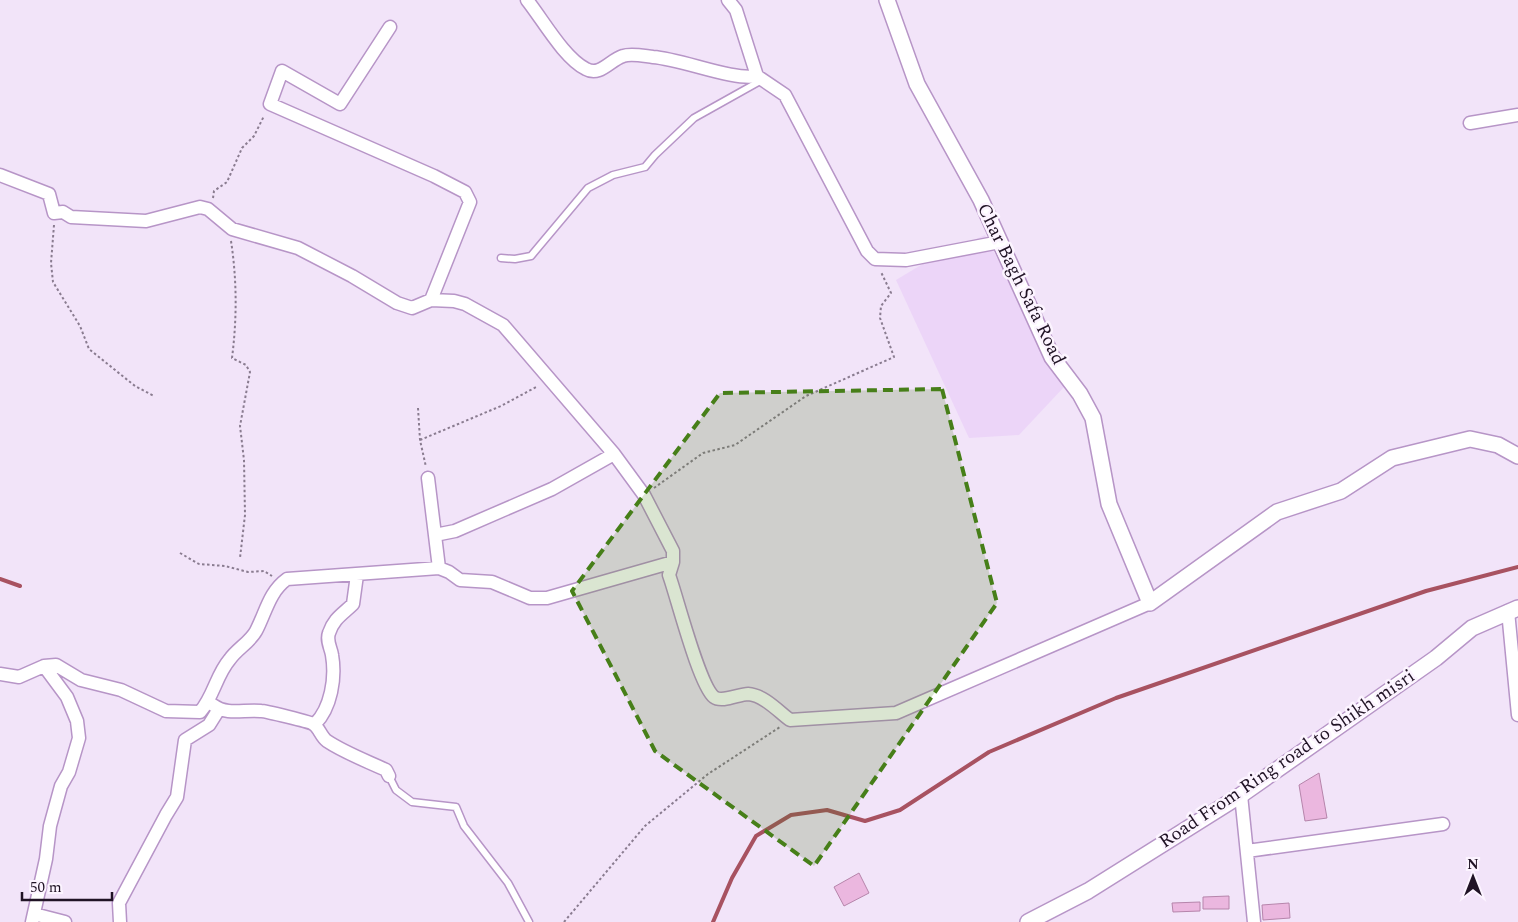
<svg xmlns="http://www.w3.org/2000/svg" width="1518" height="922" font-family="Spectral,serif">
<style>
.built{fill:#ecd5f8}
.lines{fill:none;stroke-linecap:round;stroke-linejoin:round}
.stream{stroke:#a85261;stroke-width:4}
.building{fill:#ebb7df;stroke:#b685ab}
.service-casing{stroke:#b795c7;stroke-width:9}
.minor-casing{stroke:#b795c7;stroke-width:15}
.tertiary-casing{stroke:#b795c7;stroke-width:18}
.path{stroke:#8a7c90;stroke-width:2;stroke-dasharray:2.5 2.5;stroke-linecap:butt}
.service{stroke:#fff;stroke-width:6}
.minor{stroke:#fff;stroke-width:12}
.tertiary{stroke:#fff;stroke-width:15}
.marked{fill:#477f19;fill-opacity:0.2;stroke:#477f19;stroke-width:4;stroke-dasharray:10 6;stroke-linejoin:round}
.labels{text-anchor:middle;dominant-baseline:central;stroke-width:5;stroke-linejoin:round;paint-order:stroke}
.street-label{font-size:19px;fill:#201325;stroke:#fcf4ff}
</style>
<rect width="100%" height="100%" fill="#f2e4f9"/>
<!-- built -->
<path class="built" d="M 985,235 L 1064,387 L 1019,435 L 969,438 L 896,280 L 926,262 Z"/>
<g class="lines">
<!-- stream -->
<path class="stream" d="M 0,579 L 20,586
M 713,922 L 732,878 L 756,836 L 791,815 L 827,810 L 865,821 L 900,810 L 989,752 L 1116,698 L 1426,591 L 1518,567"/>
</g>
<!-- building -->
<path class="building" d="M 1319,773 L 1327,818 L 1305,821 L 1299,785 Z
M 859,873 L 869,893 L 844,906 L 834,887 Z
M 1229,896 L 1229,909 L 1203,909 L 1203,897 Z
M 1200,902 L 1200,911 L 1173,912 L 1172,903 Z
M 1289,903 L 1290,918 L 1263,920 L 1262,905 Z"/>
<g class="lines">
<!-- service casing -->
<g class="service-casing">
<path id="service" d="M 501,258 L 515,259 L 531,256 L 588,188 L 613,175 L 645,167 L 655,155 L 694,118 L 762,80
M 389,776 L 396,790 L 412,802 L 456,807 L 464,826 L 508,883 L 529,922"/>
</g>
<!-- minor casing -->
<g class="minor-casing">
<path id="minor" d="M 527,0 C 543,20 564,58 586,69 C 600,77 610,60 623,56 C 631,53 644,56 653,57 C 682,59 733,81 757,76
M 728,0 L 736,10 L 757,76 L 785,95 L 867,251 L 875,259 L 906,260 L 1000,242
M 390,27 L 340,104 L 282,71 L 270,104 L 434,176 L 465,192 L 470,202 L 431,300
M 1470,123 L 1518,115
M 0,175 L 49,194 L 54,213 L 63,212 L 71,217 L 146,221 L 200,207 L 208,209 L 232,229 L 298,248 L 352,276 L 397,303 L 412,308 L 431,300 L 454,301 L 465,304 L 503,325 L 614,454 L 644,495 L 673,551 L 673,562 L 669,575 C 677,597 699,685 714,697 C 722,703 739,694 748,694 C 764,695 779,712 790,720 L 896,713 L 1150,603
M 428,478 L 439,568
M 435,535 L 455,531 L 552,489 L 614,454
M 1508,611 L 1518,715
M 0,674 L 19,677 L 44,666 L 56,665 L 81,680 L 121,690 L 166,711 L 200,712 C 214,696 216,675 230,659 C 237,649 250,642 256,631 C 266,612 269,592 287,579 L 439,568 L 449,572 L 460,580 L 492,582 L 530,598 L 547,598 L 673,562
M 213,705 C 228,716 244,709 261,711 C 265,711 311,722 313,724 C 319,727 321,737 327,741 C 345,753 367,761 386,770 L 389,776
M 315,724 C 331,708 336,678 332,655 C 331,648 326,641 329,633 C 334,618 343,614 353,604 L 357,575
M 1241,795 L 1254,922
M 1247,851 L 1443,824
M 34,914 L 65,922
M 32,922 L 46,859 L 50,826 L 61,786 L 69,772 L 79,738 L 77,721 L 67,697 L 44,666
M 120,922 L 119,903 L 166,815 L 177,797 L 185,740 L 209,725 L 219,709"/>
</g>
<!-- tertiary casing -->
<g class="tertiary-casing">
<path id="tertiary" d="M 887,0 L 917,84 L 981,200 L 1052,357 L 1080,394 L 1093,418 L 1109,504 L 1150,603 L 1277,512 L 1341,491 L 1392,458 L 1470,439 L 1498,445 L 1518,456
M 1028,922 L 1088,891 L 1241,795 L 1436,658 L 1472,628 L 1518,608"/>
</g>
<!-- path -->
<path class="path" d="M 213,198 L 214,191 L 227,182 L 242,148 L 254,136 L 264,116
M 54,225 L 51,263 L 53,282 L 80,326 L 89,349 L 135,386 L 154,396
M 231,241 C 237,280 237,319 232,358 L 246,365 L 250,372 L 240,426 L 244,460 L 245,515 L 240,558
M 418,408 L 420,440 L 426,467
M 420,440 L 501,406 L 538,386
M 654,488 L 703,453 L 735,445 L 806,396 L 894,357 L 880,318 L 881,306 L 891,293 L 881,272
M 180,553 L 199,564 L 225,566 L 248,572 L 264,571 L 272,576
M 564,922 L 645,826 L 708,774 L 780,727"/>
<!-- service -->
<use href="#service" class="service"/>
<!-- minor -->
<use href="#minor" class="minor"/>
<!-- tertiary -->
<use href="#tertiary" class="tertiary"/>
</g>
<!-- marked area -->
<path class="marked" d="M 942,389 L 997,603 L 814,866 L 655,751 L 572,591 L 720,393 Z"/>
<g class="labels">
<!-- street labels -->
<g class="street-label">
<text transform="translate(1021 284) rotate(64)">Char Bagh Safa Road</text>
<text transform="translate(1287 759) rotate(-34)">Road From Ring road to Shikh misri</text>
</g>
</g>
<!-- north arrow -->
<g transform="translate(1473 877)" stroke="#fcf4ff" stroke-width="4" paint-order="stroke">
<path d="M0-4L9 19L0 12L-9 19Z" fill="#201325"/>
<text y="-8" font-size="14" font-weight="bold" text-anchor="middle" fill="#201325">N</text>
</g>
<!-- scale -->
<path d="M22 892v8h90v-8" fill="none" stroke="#201325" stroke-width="2.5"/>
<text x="30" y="892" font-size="15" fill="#201325" stroke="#fcf4ff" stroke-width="4" paint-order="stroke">50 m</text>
</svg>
